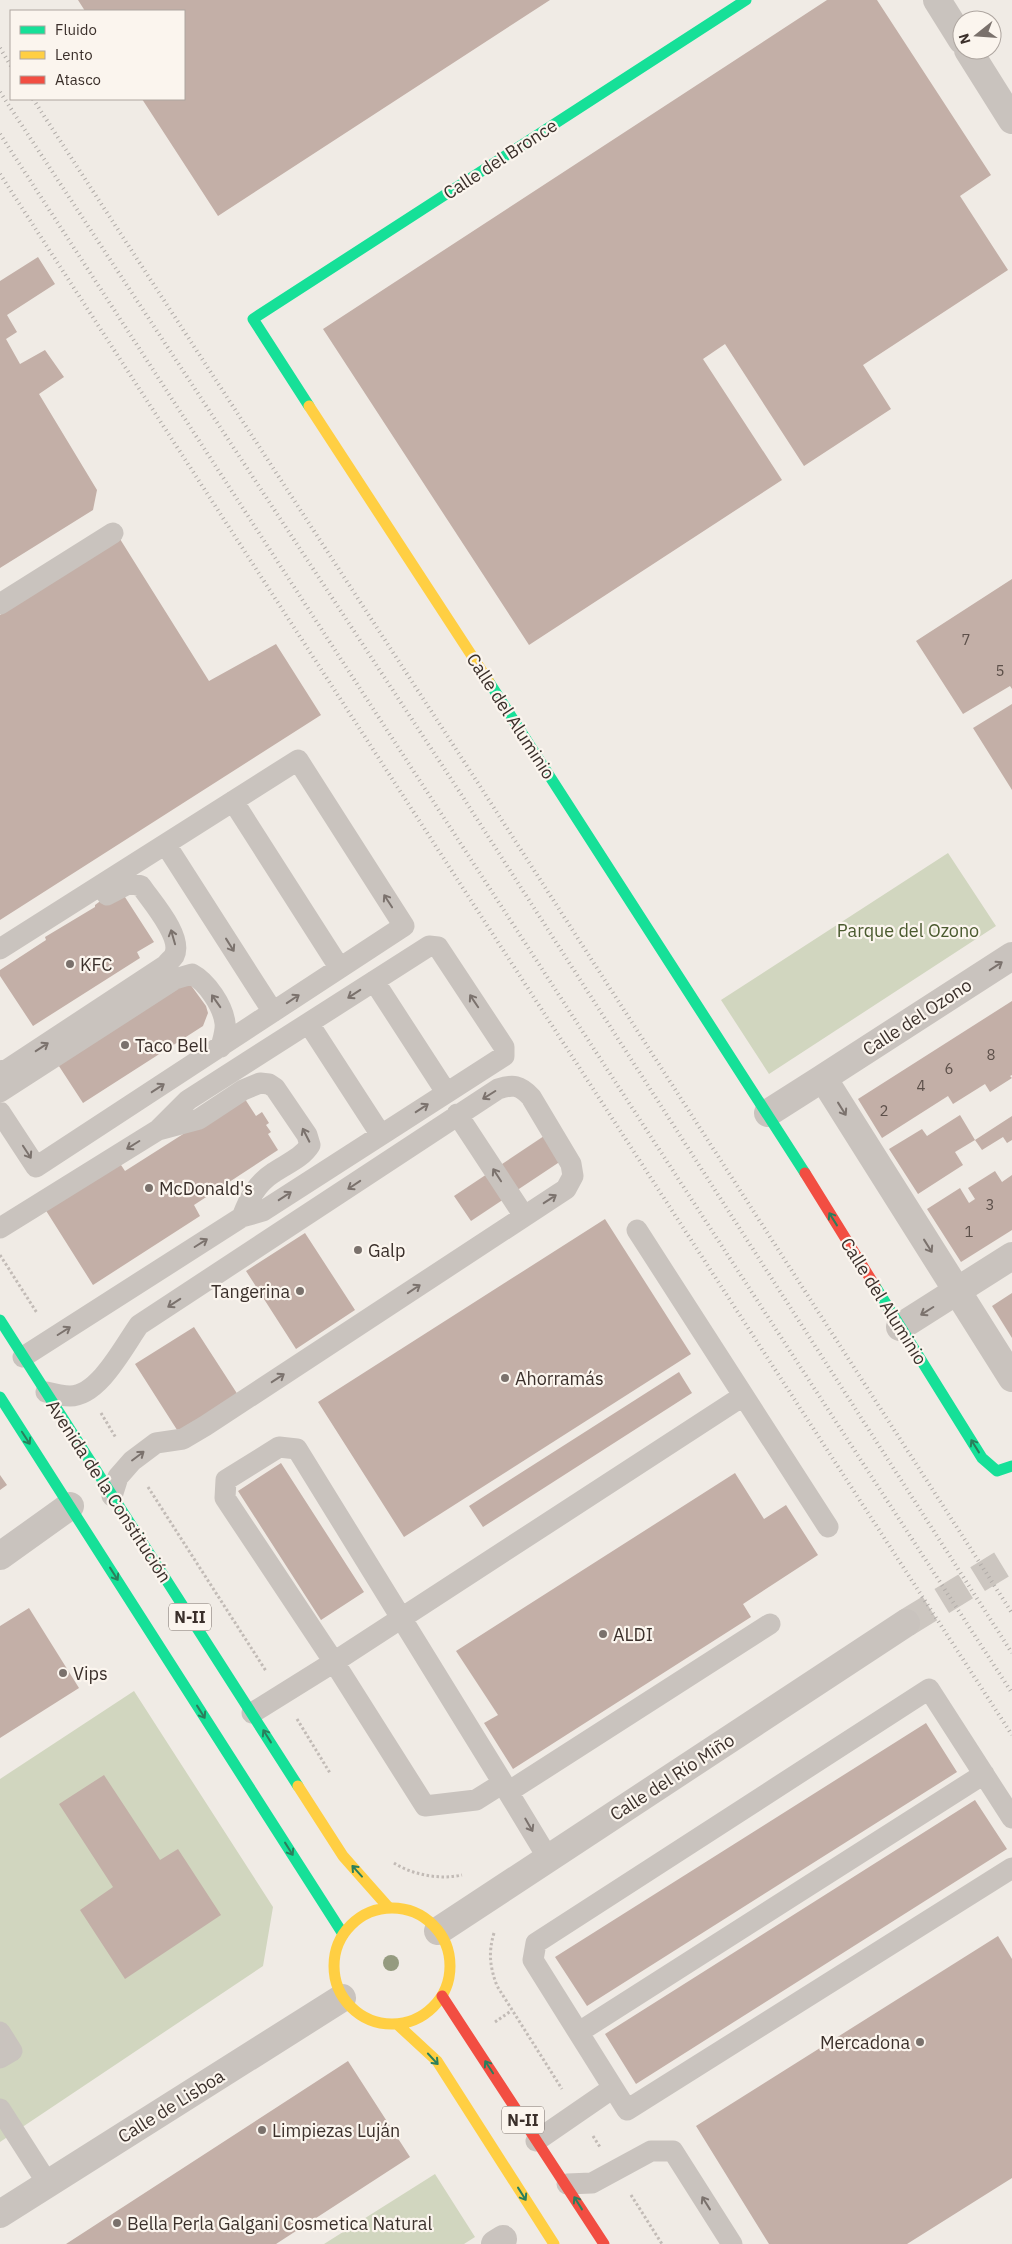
<svg xmlns="http://www.w3.org/2000/svg" width="1012" height="2244" font-family="'IBM Plex Sans',sans-serif">
<style>
.green{fill:#d1d6bf}
.building{fill:#c3afa7}
.lines{fill:none;stroke-linecap:round;stroke-linejoin:round}
.street-tunnel{stroke:#ccc6c0;stroke-width:28;stroke-dasharray:28 14;stroke-linecap:butt}
.path{stroke:#c2bbb6;stroke-width:3;stroke-dasharray:2.5 2.5;stroke-linecap:butt}
.lane{stroke:#c9c3be;stroke-width:21}
.street{stroke:#c9c3be;stroke-width:28}
.fast{stroke:#16e098;stroke-width:11}
.slow{stroke:#ffcf43;stroke-width:11}
.jam{stroke:#f24e42;stroke-width:11}
.rail{stroke:#b1aca8;stroke-width:4;stroke-dasharray:1 4;stroke-linecap:butt}
.tree{fill:#959b80}
.oneway{stroke:#7b726d}
.oneway2{stroke:#2a7f5c}
.poi-dot{fill:#7a716c;stroke:#fbf5ee;stroke-width:2}
.labels{text-anchor:middle;dominant-baseline:central;stroke-width:4.5;stroke-linejoin:round;paint-order:stroke}
.number-label{font-size:15px;fill:#5d504a}
.shield{fill:#fbf5ee;stroke:#756b66;stroke-width:1}
.shield-label{font-size:16px;font-weight:bold;fill:#3b302b}
.street-label{font-size:18px;fill:#3b302b;stroke:#fbf5ee}
.park-label{font-size:18px;fill:#4a5a2e;stroke:#fbf5ee}
.poi-label{font-size:18px;fill:#3b302b;stroke:#fbf5ee;text-anchor:start}
</style>
<rect width="100%" height="100%" fill="#f0ebe5"/>
<!-- green -->
<path class="green" d="M 948,853 L 996,926 L 769,1074 L 721,1000 Z
M 134,1691 L 273,1907 L 263,1966 L 0,2142 L 0,1779 Z
M 435,2174 L 475,2237 L 464,2244 L 324,2244 Z"/>
<!-- building -->
<path class="building" d="M 78,0 L 550,0 L 218,216 L 142,99 L 184,99 L 184,11 L 85,11 Z
M 827,0 L 877,0 L 991,175 L 960,196 L 1008,270 L 863,365 L 891,409 L 804,466 L 725,344 L 703,359 L 782,480 L 529,645 L 323,329 Z
M 38,257 L 55,284 L 7,315 L 17,332 L 6,339 L 20,364 L 45,350 L 64,377 L 39,394 L 97,490 L 93,510 L 0,568 L 0,281 Z
M 120,539 L 209,681 L 276,644 L 321,715 L 0,920 L 0,615 Z
M 1012,579 L 1012,689 L 1010,686 L 963,714 L 916,641 Z
M 1012,704 L 1012,790 L 973,728 Z
M 123,894 L 154,942 L 137,952 L 140,958 L 33,1026 L 0,976 L 0,970 L 46,940 L 45,937 L 95,907 L 95,905 L 103,899 Z
M 177,982 L 190,984 L 206,1006 L 208,1013 L 203,1026 L 83,1103 L 55,1060 Z
M 1012,1001 L 1012,1075 L 1010,1076 L 1012,1078 L 990,1092 L 985,1084 L 953,1104 L 948,1096 L 882,1138 L 858,1099 Z
M 243,1096 L 256,1116 L 262,1112 L 269,1123 L 266,1125 L 271,1132 L 268,1134 L 278,1150 L 194,1205 L 200,1216 L 93,1285 L 45,1209 L 119,1162 L 125,1171 Z
M 960,1115 L 975,1140 L 1012,1116 L 1012,1140 L 1007,1143 L 1003,1137 L 982,1150 L 975,1140 L 955,1152 L 963,1165 L 918,1194 L 889,1149 L 922,1129 L 927,1136 Z
M 544,1136 L 561,1161 L 471,1221 L 454,1196 Z
M 995,1171 L 1002,1182 L 1012,1175 L 1012,1230 L 961,1262 L 927,1209 L 960,1188 L 969,1203 L 975,1199 L 968,1188 Z
M 605,1219 L 691,1354 L 404,1537 L 318,1402 Z
M 305,1233 L 355,1310 L 296,1349 L 246,1271 Z
M 1012,1293 L 1012,1338 L 992,1306 Z
M 194,1327 L 238,1395 L 179,1433 L 135,1364 Z
M 679,1372 L 692,1393 L 483,1527 L 469,1506 Z
M 281,1463 L 364,1592 L 321,1620 L 238,1491 Z
M 735,1473 L 764,1519 L 786,1505 L 818,1555 L 743,1604 L 751,1617 L 513,1769 L 484,1723 L 498,1715 L 456,1651 Z
M 0,1475 L 7,1485 L 0,1490 Z
M 29,1608 L 79,1688 L 0,1738 L 0,1626 Z
M 926,1723 L 957,1772 L 587,2006 L 555,1957 Z
M 104,1775 L 160,1860 L 178,1849 L 221,1915 L 125,1979 L 80,1910 L 113,1887 L 59,1804 Z
M 975,1800 L 1007,1849 L 636,2084 L 605,2034 Z
M 998,1936 L 1012,1959 L 1012,2178 L 907,2244 L 769,2244 L 696,2126 Z
M 348,2061 L 410,2157 L 333,2207 L 276,2244 L 66,2244 Z"/>
<g class="lines">
<!-- street-tunnel -->
<path class="street-tunnel" d="M 906,1623 L 1012,1558"/>
<!-- path -->
<path class="path" d="M 0,1255 L 37,1313
M 101,1413 L 116,1438
M 148,1487 L 266,1671
M 297,1719 L 330,1773
M 394,1863 C 413,1875 440,1880 462,1875
M 494,1933 C 488,1953 490,1967 497,1986 L 562,2089
M 495,2022 L 511,2011
M 593,2136 L 600,2147
M 631,2195 L 662,2244"/>
<!-- lane -->
<path class="lane" d="M 0,604 L 113,533
M 233,801 L 339,967
M 166,845 L 273,1012
M 0,949 L 298,760 L 404,926 L 36,1167 L 0,1112
M 374,981 L 446,1092
M 309,1024 L 381,1135
M 0,1071 L 8,1069 L 166,965 C 168,962 172,959 174,956 C 184,937 151,901 141,886 L 130,883 L 107,895
M 0,1092 L 175,979 L 192,974 C 207,982 223,1006 225,1023 C 226,1030 223,1039 221,1047
M 457,1114 L 524,1216
M 158,1130 L 188,1100 L 429,946 L 438,947 L 504,1047 L 504,1056 L 263,1211 L 242,1217
M 0,1228 L 158,1130 L 199,1119 L 243,1090 L 260,1083 L 269,1084 L 275,1088 L 307,1135 L 310,1145 C 302,1158 286,1164 273,1173 C 256,1184 249,1199 242,1217 L 23,1357
M 637,1230 L 828,1527
M 46,1392 C 54,1394 62,1396 70,1396 C 99,1396 124,1346 139,1325 L 498,1089 C 513,1084 520,1085 531,1097 L 571,1164 L 573,1176 L 566,1189 L 205,1426 L 183,1439 L 156,1443 L 132,1461 L 118,1477 L 112,1496
M 279,1447 L 297,1449 L 503,1783 L 476,1800 L 425,1806 L 334,1662 L 225,1498 L 226,1480 Z
M 252,1713 L 334,1662 L 743,1396
M 503,1783 L 508,1792 L 770,1624
M 508,1792 L 548,1858
M 1012,1818 L 929,1689 L 536,1943 L 533,1960 L 627,2110 L 1012,1868
M 0,2032 L 12,2051 L 0,2058
M 579,2032 L 984,1774
M 0,2109 L 48,2184
M 536,2141 L 613,2088
M 567,2184 L 592,2183 L 651,2151 L 673,2151 L 732,2244"/>
<!-- street -->
<path class="street" d="M 937,0 L 962,40
M 968,50 L 1012,120
M 823,1078 L 1012,956
M 768,1113 L 823,1078 L 1012,1378
M 900,1327 L 1012,1256
M 0,1556 L 70,1506
M 438,1931 L 906,1623
M 0,2214 L 342,1998
M 495,2244 L 503,2239"/>
<!-- fast -->
<path class="fast" d="M 309,406 L 253,319 L 746,0
M 489,682 L 805,1173
M 875,1286 L 982,1458 L 997,1471 L 1012,1466
M 0,1320 L 298,1786
M 0,1397 L 343,1934"/>
<!-- slow -->
<path class="slow" d="M 309,406 L 489,682
M 298,1786 L 343,1856 L 389,1908
M334 1966a58 58 0 1 1 116 0a58 58 0 1 1-116 0Z
M 398,2025 L 437,2061 L 554,2244"/>
<!-- jam -->
<path class="jam" d="M 805,1173 L 875,1286
M 442,1996 L 604,2244"/>
<!-- rail -->
<path class="rail" d="M 0,48 L 11,66
M 0,92 L 459,791 L 1012,1653
M 33,99 L 476,780 L 1012,1613
M 0,134 L 1012,1693
M 0,174 L 1012,1735"/>
</g>
<!-- trees -->
<circle class="tree" cx="391" cy="1963" r="8"/>
<!-- one-way arrows -->
<defs><path id="oneway-shaft" d="M-6 0H5M1.5-3L5.5 0L1.5 3" fill="none" stroke-width="1.6" stroke-linecap="round" stroke-linejoin="round" transform="scale(1.25)"/></defs>
<g class="oneway">
<use href="#oneway-shaft" transform="translate(388 901) rotate(-123)"/>
<use href="#oneway-shaft" transform="translate(173 937) rotate(-106)"/>
<use href="#oneway-shaft" transform="translate(230 945) rotate(58)"/>
<use href="#oneway-shaft" transform="translate(996 966) rotate(-33)"/>
<use href="#oneway-shaft" transform="translate(354 994) rotate(147)"/>
<use href="#oneway-shaft" transform="translate(293 999) rotate(-34)"/>
<use href="#oneway-shaft" transform="translate(216 1001) rotate(-125)"/>
<use href="#oneway-shaft" transform="translate(474 1001) rotate(-124)"/>
<use href="#oneway-shaft" transform="translate(42 1047) rotate(-33)"/>
<use href="#oneway-shaft" transform="translate(158 1088) rotate(-33)"/>
<use href="#oneway-shaft" transform="translate(489 1095) rotate(148)"/>
<use href="#oneway-shaft" transform="translate(422 1108) rotate(-33)"/>
<use href="#oneway-shaft" transform="translate(842 1109) rotate(58)"/>
<use href="#oneway-shaft" transform="translate(306 1135) rotate(-117)"/>
<use href="#oneway-shaft" transform="translate(133 1145) rotate(148)"/>
<use href="#oneway-shaft" transform="translate(27 1152) rotate(57)"/>
<use href="#oneway-shaft" transform="translate(497 1175) rotate(-123)"/>
<use href="#oneway-shaft" transform="translate(354 1185) rotate(146)"/>
<use href="#oneway-shaft" transform="translate(285 1196) rotate(-33)"/>
<use href="#oneway-shaft" transform="translate(550 1199) rotate(-33)"/>
<use href="#oneway-shaft" transform="translate(201 1243) rotate(-32)"/>
<use href="#oneway-shaft" transform="translate(928 1246) rotate(58)"/>
<use href="#oneway-shaft" transform="translate(414 1289) rotate(-34)"/>
<use href="#oneway-shaft" transform="translate(174 1303) rotate(147)"/>
<use href="#oneway-shaft" transform="translate(927 1311) rotate(148)"/>
<use href="#oneway-shaft" transform="translate(64 1331) rotate(-32)"/>
<use href="#oneway-shaft" transform="translate(278 1378) rotate(-33)"/>
<use href="#oneway-shaft" transform="translate(138 1456) rotate(-37)"/>
<use href="#oneway-shaft" transform="translate(529 1825) rotate(60)"/>
<use href="#oneway-shaft" transform="translate(706 2203) rotate(-122)"/>
</g>
<g class="oneway2">
<use href="#oneway-shaft" transform="translate(833 1219) rotate(-122)"/>
<use href="#oneway-shaft" transform="translate(26 1438) rotate(57)"/>
<use href="#oneway-shaft" transform="translate(975 1446) rotate(-122)"/>
<use href="#oneway-shaft" transform="translate(114 1574) rotate(58)"/>
<use href="#oneway-shaft" transform="translate(201 1712) rotate(58)"/>
<use href="#oneway-shaft" transform="translate(267 1736) rotate(-122)"/>
<use href="#oneway-shaft" transform="translate(289 1849) rotate(58)"/>
<use href="#oneway-shaft" transform="translate(357 1871) rotate(-132)"/>
<use href="#oneway-shaft" transform="translate(433 2059) rotate(47)"/>
<use href="#oneway-shaft" transform="translate(489 2067) rotate(-123)"/>
<use href="#oneway-shaft" transform="translate(522 2194) rotate(58)"/>
<use href="#oneway-shaft" transform="translate(578 2203) rotate(-122)"/>
</g>
<!-- markers -->
<g class="poi-dot">
<circle cx="70" cy="964" r="5"/>
<circle cx="125" cy="1045" r="5"/>
<circle cx="149" cy="1188" r="5"/>
<circle cx="358" cy="1250" r="5"/>
<circle cx="300" cy="1291" r="5"/>
<circle cx="505" cy="1378" r="5"/>
<circle cx="603" cy="1634" r="5"/>
<circle cx="63" cy="1673" r="5"/>
<circle cx="920" cy="2042" r="5"/>
<circle cx="262" cy="2130" r="5"/>
<circle cx="117" cy="2223" r="5"/>
</g>
<g class="labels">
<!-- number labels -->
<g class="number-label">
<text x="966" y="639">7</text>
<text x="1000" y="670">5</text>
<text x="991" y="1054">8</text>
<text x="949" y="1068">6</text>
<text x="921" y="1085">4</text>
<text x="884" y="1110">2</text>
<text x="990" y="1204">3</text>
<text x="969" y="1231">1</text>
</g>
<!-- shield labels -->
<g class="shield">
<rect x="169" y="1603.5" width="42" height="27" rx="4"/>
<rect x="502" y="2106.5" width="42" height="27" rx="4"/>
</g>
<g class="shield-label">
<text x="190" y="1617">N-II</text>
<text x="523" y="2120">N-II</text>
</g>
<!-- street labels -->
<g class="street-label">
<text transform="translate(500 159) rotate(-33)">Calle del Bronce</text>
<text transform="translate(511 716) rotate(57)">Calle del Aluminio</text>
<text transform="translate(917 1017) rotate(-33)">Calle del Ozono</text>
<text transform="translate(884 1301) rotate(58)">Calle del Aluminio</text>
<text transform="translate(109 1491) rotate(57)">Avenida de la Constitución</text>
<text transform="translate(672 1777) rotate(-33)">Calle del Río Miño</text>
<text transform="translate(171 2106) rotate(-32)">Calle de Lisboa</text>
</g>
<!-- park labels -->
<g class="park-label">
<text x="908" y="930">Parque del Ozono</text>
</g>
<!-- poi labels -->
<g class="poi-label">
<text x="80" y="964">KFC</text>
<text x="135" y="1045">Taco Bell</text>
<text x="159" y="1188">McDonald's</text>
<text x="368" y="1250">Galp</text>
<text x="290" y="1291" text-anchor="end">Tangerina</text>
<text x="515" y="1378">Ahorramás</text>
<text x="613" y="1634">ALDI</text>
<text x="73" y="1673">Vips</text>
<text x="910" y="2042" text-anchor="end">Mercadona</text>
<text x="272" y="2130">Limpiezas Luján</text>
<text x="127" y="2223">Bella Perla Galgani Cosmetica Natural</text>
</g>
</g>
<!-- legend -->
<rect x="10" y="10" width="175" height="90" fill="#fbf5ee" stroke="#aea6a0"/>
<rect x="20" y="26" width="25" height="8" fill="#16e098" stroke="#aea6a0"/>
<text x="55" y="35" font-size="15" fill="#3b302b">Fluido</text>
<rect x="20" y="51" width="25" height="8" fill="#ffcf43" stroke="#aea6a0"/>
<text x="55" y="60" font-size="15" fill="#3b302b">Lento</text>
<rect x="20" y="76" width="25" height="8" fill="#f24e42" stroke="#aea6a0"/>
<text x="55" y="85" font-size="15" fill="#3b302b">Atasco</text>
<!-- north arrow -->
<g transform="translate(977 35) rotate(253)"><circle r="24" fill="#fbf5ee" stroke="#aea6a0"/>
<path d="M0-4L9 19L0 12L-9 19Z" fill="#7a716c"/>
<text y="-8" font-size="14" font-weight="bold" text-anchor="middle" fill="#3b302b">N</text>
</g>
</svg>
